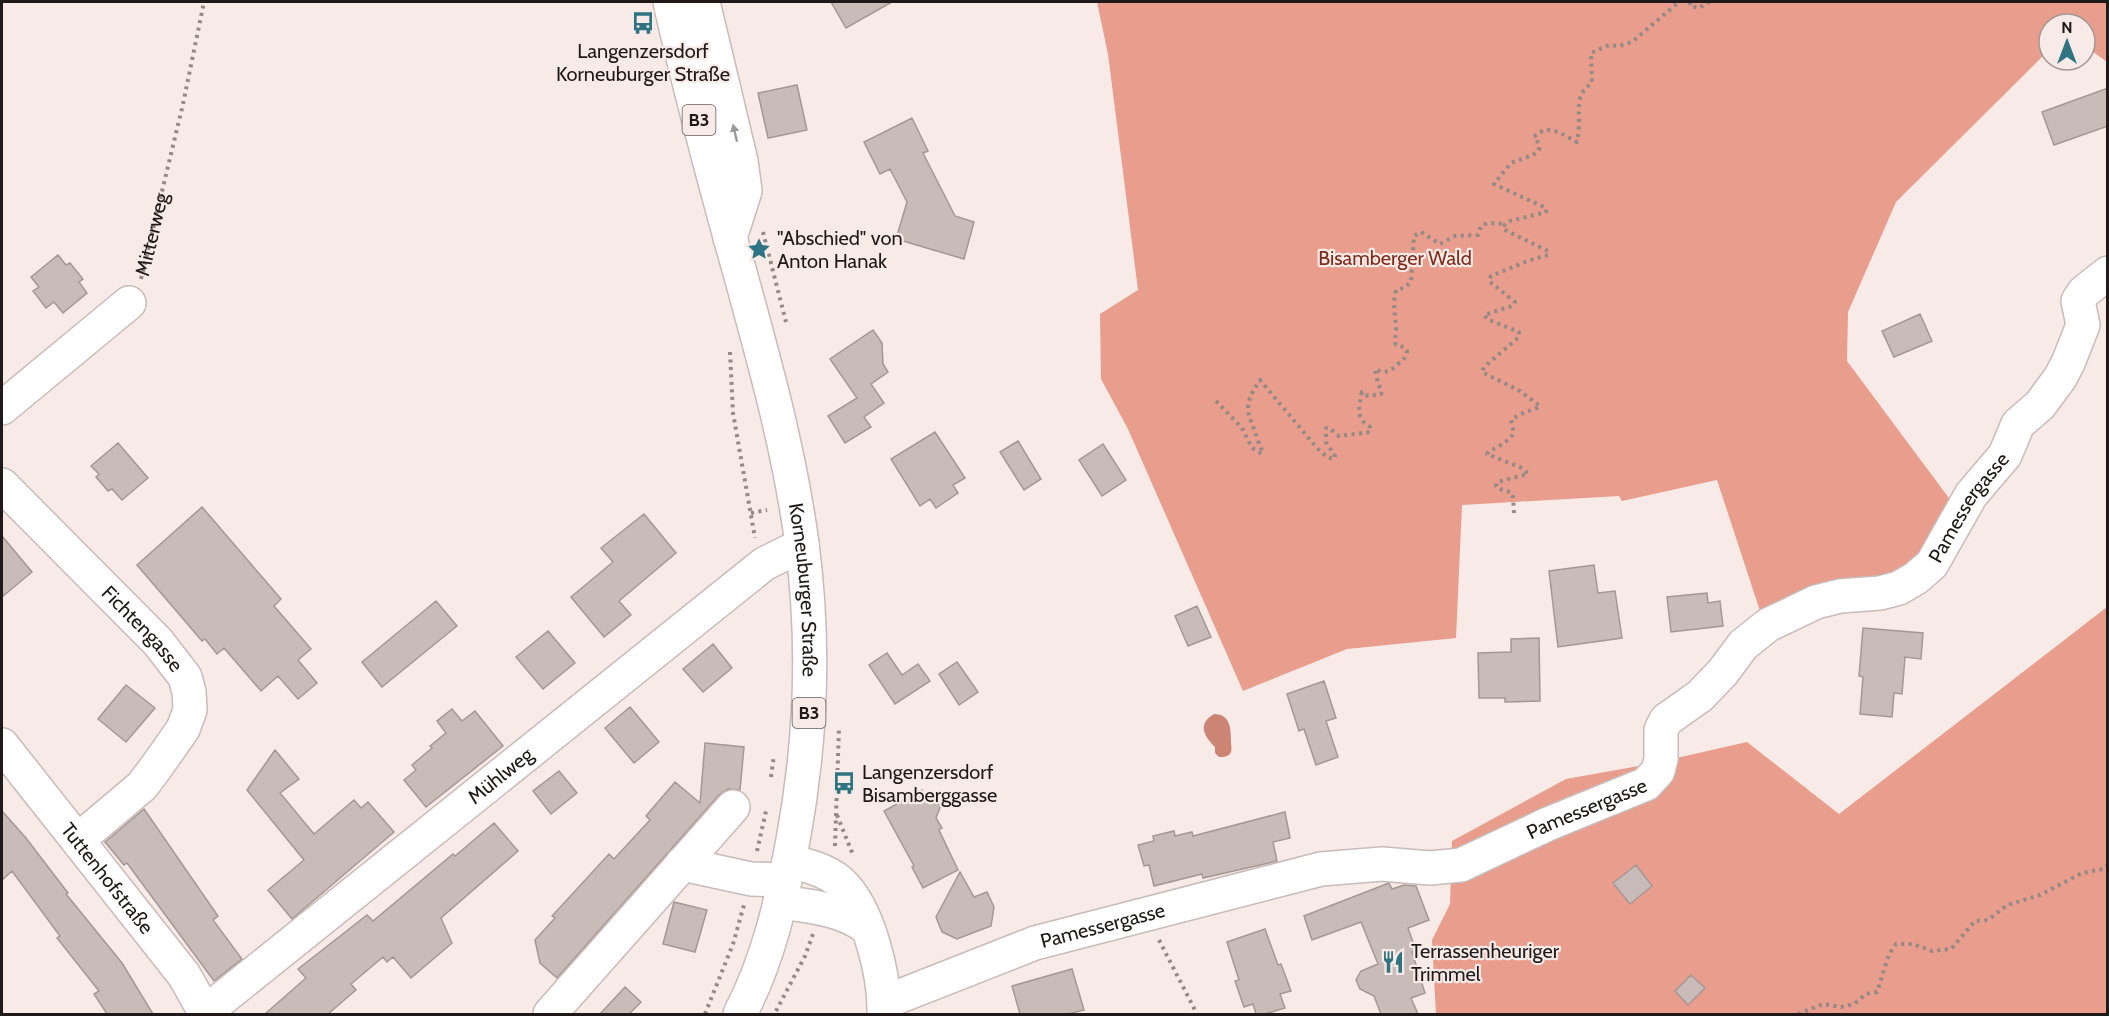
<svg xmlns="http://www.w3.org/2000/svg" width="2109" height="1016" font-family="Cabin,sans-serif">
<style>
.forest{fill:#e89d8d}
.water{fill:#cc8474}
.building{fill:#c8bbb8;stroke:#a49794;stroke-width:1.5}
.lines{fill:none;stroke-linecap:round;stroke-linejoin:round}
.minor-casing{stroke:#c8bbb8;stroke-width:36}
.major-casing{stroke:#c8bbb8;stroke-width:36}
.path{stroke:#938987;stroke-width:4;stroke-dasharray:3 4.5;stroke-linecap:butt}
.minor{stroke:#fff;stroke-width:33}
.major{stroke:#fff;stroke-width:33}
.oneway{fill:#9a9898}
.labels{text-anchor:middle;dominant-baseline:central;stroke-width:4.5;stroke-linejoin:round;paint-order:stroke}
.shield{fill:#f8eae7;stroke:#605857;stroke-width:1.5}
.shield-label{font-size:18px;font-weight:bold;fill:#1f1a19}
.poi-label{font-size:20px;fill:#1f1a19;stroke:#f8eae7;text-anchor:start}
.street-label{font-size:20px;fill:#1f1a19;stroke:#f8eae7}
.park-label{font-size:20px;fill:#812b1a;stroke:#f8eae7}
</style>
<rect width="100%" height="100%" fill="#f8eae7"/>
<!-- forest -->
<path class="forest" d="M 1097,2 L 2107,2 L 2107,62 L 2085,46 L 2085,24 L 2049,24 L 2049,50 L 1896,202 L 1848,312 L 1847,361 L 1966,521 L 1942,560 L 1761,614 L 1717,480 L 1622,501 L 1619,496 L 1462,505 L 1456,638 L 1347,649 L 1243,691 L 1128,429 L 1101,379 L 1100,314 L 1138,290 L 1108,54 Z
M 2107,607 L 2107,1014 L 1436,1014 L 1432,940 L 1450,904 L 1452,841 L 1566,779 L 1650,764 L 1747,742 L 1839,814 Z"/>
<!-- water -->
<path class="water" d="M 1214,714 C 1231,714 1231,730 1231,743 C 1231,743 1232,752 1231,752 C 1229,757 1223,757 1219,757 L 1215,753 L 1215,747 C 1204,736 1197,724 1214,714 Z"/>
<!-- building -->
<path class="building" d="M 831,2 L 892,2 L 846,28 Z
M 797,85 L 807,130 L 768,138 L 758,93 Z
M 2108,88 L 2108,126 L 2054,145 L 2042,112 Z
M 912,118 L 928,151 L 923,153 L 955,216 L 974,222 L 964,259 L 896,239 L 907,202 L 890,169 L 880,174 L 864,142 Z
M 58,255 L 66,265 L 70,263 L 83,279 L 79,282 L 87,293 L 63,313 L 54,302 L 46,308 L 33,291 L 39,287 L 31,277 Z
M 1920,314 L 1932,341 L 1894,357 L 1882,331 Z
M 873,330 L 882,343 L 883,364 L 888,372 L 871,384 L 884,403 L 864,417 L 871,427 L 845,443 L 828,416 L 857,398 L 830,359 Z
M 935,432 L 965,478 L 953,485 L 958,493 L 936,508 L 930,499 L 920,506 L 891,459 Z
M 1018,441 L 1041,479 L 1024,490 L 1000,452 Z
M 118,443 L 148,478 L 122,500 L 112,489 L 108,491 L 96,477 L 99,474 L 91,466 Z
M 1103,444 L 1126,480 L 1102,496 L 1079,460 Z
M 202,507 L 281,599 L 274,606 L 311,649 L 298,660 L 317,683 L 298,699 L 278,676 L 261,691 L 224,648 L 217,654 L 205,639 L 202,641 L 137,565 Z
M 644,514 L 676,553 L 619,601 L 631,615 L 604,637 L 571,597 L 613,562 L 601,548 Z
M 2,536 L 32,572 L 2,597 Z
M 1594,565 L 1598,593 L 1615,591 L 1622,638 L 1558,647 L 1549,571 Z
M 1707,593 L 1708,603 L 1720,601 L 1723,626 L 1671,632 L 1667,597 Z
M 436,601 L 457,626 L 382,687 L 362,662 Z
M 1197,606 L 1211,637 L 1188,646 L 1175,616 Z
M 1863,628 L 1923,633 L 1921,659 L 1905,657 L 1902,694 L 1894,693 L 1892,717 L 1860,714 L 1863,677 L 1859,676 Z
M 548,631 L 575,663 L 543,689 L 516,657 Z
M 1539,638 L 1540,701 L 1505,702 L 1505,698 L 1479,698 L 1478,653 L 1511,652 L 1511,639 Z
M 713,644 L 732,668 L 703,692 L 683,669 Z
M 887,653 L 902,675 L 918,664 L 930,681 L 895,704 L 869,665 Z
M 957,662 L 978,692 L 959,705 L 939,674 Z
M 1324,681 L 1336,718 L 1326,721 L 1338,757 L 1316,765 L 1304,729 L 1299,731 L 1287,694 Z
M 126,685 L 155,708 L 126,742 L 98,719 Z
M 630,707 L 659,742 L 634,763 L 605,728 Z
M 452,709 L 462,721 L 475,711 L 503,746 L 426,807 L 404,780 L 416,770 L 412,765 L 432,748 L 430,746 L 446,733 L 437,721 Z
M 705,743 L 744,747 L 740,790 L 728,789 L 719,795 L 557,978 L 540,963 L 535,940 L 555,918 L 552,916 L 609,854 L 614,859 L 650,820 L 646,816 L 675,782 L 700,803 Z
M 275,750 L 299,779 L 280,793 L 314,834 L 354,800 L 361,808 L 368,802 L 394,832 L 292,919 L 268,890 L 304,860 L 247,790 Z
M 559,771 L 577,793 L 551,814 L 533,791 Z
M 922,790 L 929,802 L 941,805 L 936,818 L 942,828 L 939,830 L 958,870 L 923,888 L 912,867 L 914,866 L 884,811 Z
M 144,809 L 218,916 L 213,920 L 242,959 L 214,981 L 127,863 L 124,865 L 105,842 Z
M 2,811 L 26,838 L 68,893 L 66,894 L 122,963 L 153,1014 L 107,1014 L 94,994 L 99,991 L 57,938 L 60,936 L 12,871 L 2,880 Z
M 1285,812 L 1290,838 L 1273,842 L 1277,861 L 1203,878 L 1202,874 L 1154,886 L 1149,865 L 1144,866 L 1138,845 L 1154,841 L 1153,836 L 1174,831 L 1175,836 L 1192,832 L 1193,836 Z
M 494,823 L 518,851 L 441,918 L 452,943 L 411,978 L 393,957 L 387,962 L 383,957 L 351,984 L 356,990 L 328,1014 L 265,1014 L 306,978 L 298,969 L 367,915 L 373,921 L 453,854 L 455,856 Z
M 1636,865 L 1652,886 L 1630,904 L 1613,883 Z
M 960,872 L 974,897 L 987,892 L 994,907 L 991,926 L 957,939 L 942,932 L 936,917 Z
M 1389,883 L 1392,889 L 1404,885 L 1416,886 L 1429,920 L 1408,928 L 1416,951 L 1412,952 L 1425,993 L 1411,998 L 1418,1014 L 1381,1014 L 1374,996 L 1360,989 L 1356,980 L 1361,971 L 1378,964 L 1361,922 L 1312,940 L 1304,916 Z
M 674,902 L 707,910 L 695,952 L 663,944 Z
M 1265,929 L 1278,965 L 1281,964 L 1291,991 L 1280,994 L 1285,1008 L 1265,1014 L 1256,1014 L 1253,1004 L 1244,1007 L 1235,981 L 1239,980 L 1227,942 Z
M 1072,969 L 1084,1010 L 1068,1014 L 1020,1014 L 1012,986 Z
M 1691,975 L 1705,988 L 1688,1005 L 1675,991 Z
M 625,987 L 641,1002 L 629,1014 L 600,1014 Z"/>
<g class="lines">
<!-- minor casing -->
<g class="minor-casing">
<g id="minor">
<path d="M 703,2 L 741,161 L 745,191 L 730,238"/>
<path d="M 2,408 L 129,303"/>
<path id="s2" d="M 2,485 L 158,642 L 185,677 L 189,692 L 190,710 L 183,729 L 157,766 L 142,786 L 78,840"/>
<path id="s3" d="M 2,745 L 184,975 L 206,1014"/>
<path d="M 789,861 C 806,865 826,870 840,882 C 869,908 885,977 884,1014"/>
<path d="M 682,864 L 751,879 L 785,880"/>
<path d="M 780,902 C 810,906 842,909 866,927"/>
<path id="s4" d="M 885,1002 L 1035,943 L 1321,869 L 1382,864 L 1430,868 L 1461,865 L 1548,824 L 1646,784 L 1658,771 L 1661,759 L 1661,730 L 1666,720 L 1700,696 L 1723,672 L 1743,645 L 1768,625 L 1816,602 L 1840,596 L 1880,593 L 1899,588 L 1916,578 L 1932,564 L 1971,495 L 2005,455 L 2018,424 L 2040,405 L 2060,378 L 2068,363 L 2083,325 L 2078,301 L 2084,292 L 2108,273"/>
<path id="s5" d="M 203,1014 L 764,564 L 802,545"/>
<path d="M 550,1014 L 733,807"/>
</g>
</g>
<!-- major casing -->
<g class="major-casing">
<g id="major">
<path id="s6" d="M 670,2 C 691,95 716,187 742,280 C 766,367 790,454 802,544 C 815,643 811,743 793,840 C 782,900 768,961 740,1014"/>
</g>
</g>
<!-- path -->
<g class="path">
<path d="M 1690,2 L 1690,6 L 1699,8 L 1709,2"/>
<path d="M 763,232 L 787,326"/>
<path id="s1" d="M 141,279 L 183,104 L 204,2"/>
<path d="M 730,352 L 733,413 L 755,538"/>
<path d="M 1216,401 L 1242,428 L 1252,448 L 1262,454 C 1262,448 1260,446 1258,441 C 1249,411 1240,410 1260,380 L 1317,448 L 1327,457 L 1334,459 L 1335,456 L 1326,442 L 1326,428 L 1329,428 L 1339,436 L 1370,432 L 1370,427 C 1355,418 1359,407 1362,392 L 1368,396 L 1381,394 L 1382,391 L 1378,384 L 1375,369 C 1385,374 1390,372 1398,364 C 1403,359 1406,359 1407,351 L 1404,347 L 1396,345 C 1394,339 1396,336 1396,330 C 1396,315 1392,307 1396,290 L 1404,288 L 1411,282 L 1414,236 L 1421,232 L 1440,244 L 1455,236 L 1478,235 L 1481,226 L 1488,223 L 1505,224"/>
<path d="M 751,513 L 767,510"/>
<path d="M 1514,513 L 1513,497 L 1511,492 L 1502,490 L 1496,486 L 1497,482 L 1528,474 L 1522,468 L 1487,454 L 1489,451 C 1498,447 1508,442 1514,433 L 1511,420 C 1522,411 1532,412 1540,406 L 1520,391 L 1482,372 L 1484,367 L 1519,337 L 1519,332 L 1487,319 L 1484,315 L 1512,306 L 1515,302 L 1489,281 L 1491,276 L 1530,260 L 1548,255 L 1548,251 L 1503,229 L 1505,224 L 1510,221 L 1546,212 L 1546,208 L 1494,184 L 1511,163 L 1533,155 L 1539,150 L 1539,144 L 1534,137 C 1548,122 1563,135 1577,142 C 1578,136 1579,129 1579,123 C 1579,106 1576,94 1592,83 L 1591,53 L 1609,45 L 1619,46 L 1632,42 L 1679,2"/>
<path d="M 771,777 L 774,755"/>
<path d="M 837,815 L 853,855"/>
<path d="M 835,846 L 839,727"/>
<path d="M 757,851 L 766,811"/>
<path d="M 1159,940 L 1197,1014"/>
<path d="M 776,1011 L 805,956 L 813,934"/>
<path d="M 705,1014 L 733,944 L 744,905"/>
<path d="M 1798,1014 L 1823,1004 L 1841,1007 L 1854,1004 L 1866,994 L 1877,992 L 1889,954 L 1896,944 L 1913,944 L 1932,951 L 1951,949 L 1975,921 L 1988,920 L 2007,905 L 2040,895 L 2082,873 L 2103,869 L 2108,865"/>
</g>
<!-- minor -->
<use href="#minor" class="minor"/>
<!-- major -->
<use href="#major" class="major"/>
</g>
<!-- one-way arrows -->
<defs><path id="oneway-solid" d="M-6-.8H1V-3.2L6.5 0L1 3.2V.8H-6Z" transform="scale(1.5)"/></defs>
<use class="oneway" href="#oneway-solid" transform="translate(735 133) rotate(-103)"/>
<!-- icons -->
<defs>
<g id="bus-bare" transform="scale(1.8)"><path d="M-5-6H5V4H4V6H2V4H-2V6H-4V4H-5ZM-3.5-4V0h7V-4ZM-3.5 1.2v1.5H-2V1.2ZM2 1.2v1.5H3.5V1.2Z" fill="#2e7482" stroke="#f8eae7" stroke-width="2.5" paint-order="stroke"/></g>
<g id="sight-bare" transform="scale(1.8)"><path d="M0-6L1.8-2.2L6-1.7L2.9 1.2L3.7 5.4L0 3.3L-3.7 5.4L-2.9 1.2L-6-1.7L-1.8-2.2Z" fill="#2e7482" stroke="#f8eae7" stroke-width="2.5" paint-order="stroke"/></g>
<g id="restaurant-bare" transform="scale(1.8)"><path d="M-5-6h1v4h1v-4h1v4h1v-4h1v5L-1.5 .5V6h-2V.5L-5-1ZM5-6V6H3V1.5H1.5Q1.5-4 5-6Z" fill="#2e7482" stroke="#f8eae7" stroke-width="2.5" paint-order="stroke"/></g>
</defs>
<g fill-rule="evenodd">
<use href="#bus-bare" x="643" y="23"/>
<use href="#sight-bare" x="759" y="249"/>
<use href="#bus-bare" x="844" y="783"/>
<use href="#restaurant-bare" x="1393" y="962"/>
</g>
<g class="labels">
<!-- shield labels -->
<g class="shield">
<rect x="682.5" y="105" width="33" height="30" rx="4.5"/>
<rect x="792.5" y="698" width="33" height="30" rx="4.5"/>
</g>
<g class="shield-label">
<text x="699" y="120">B3</text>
<text x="809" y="713">B3</text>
</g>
<!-- poi labels -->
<g class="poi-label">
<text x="643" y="51" text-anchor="middle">Langenzersdorf<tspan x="643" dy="23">Korneuburger Straße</tspan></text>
<text x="777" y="238">"Abschied" von<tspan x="777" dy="23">Anton Hanak</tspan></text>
<text x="862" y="772">Langenzersdorf<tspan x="862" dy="23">Bisamberggasse</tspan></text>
<text x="1411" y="951">Terrassenheuriger<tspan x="1411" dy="23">Trimmel</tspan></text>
</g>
<!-- street labels -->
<g class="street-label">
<text stroke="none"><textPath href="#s1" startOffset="46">Mitterweg</textPath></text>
<text stroke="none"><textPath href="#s4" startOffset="1256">Pamessergasse</textPath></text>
<text stroke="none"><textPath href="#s6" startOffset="604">Korneuburger Straße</textPath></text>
<text stroke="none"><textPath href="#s2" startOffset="201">Fichtengasse</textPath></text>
<text stroke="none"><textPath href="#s5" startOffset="381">Mühlweg</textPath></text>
<text stroke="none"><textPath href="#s4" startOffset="735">Pamessergasse</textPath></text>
<text stroke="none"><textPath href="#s3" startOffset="170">Tuttenhofstraße</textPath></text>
<text stroke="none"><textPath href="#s4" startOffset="231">Pamessergasse</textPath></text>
</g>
<!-- park labels -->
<g class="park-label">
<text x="1395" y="258">Bisamberger Wald</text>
</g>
</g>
<!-- border -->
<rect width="2109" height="1016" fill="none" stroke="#1f1a19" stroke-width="6"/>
<!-- north arrow -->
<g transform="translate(2067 42)"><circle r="28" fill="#f8eae7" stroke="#a19795" stroke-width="1.5"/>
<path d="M0-4.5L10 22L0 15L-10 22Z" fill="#2e7482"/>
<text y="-9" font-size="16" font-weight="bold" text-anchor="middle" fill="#1f1a19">N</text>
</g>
</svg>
